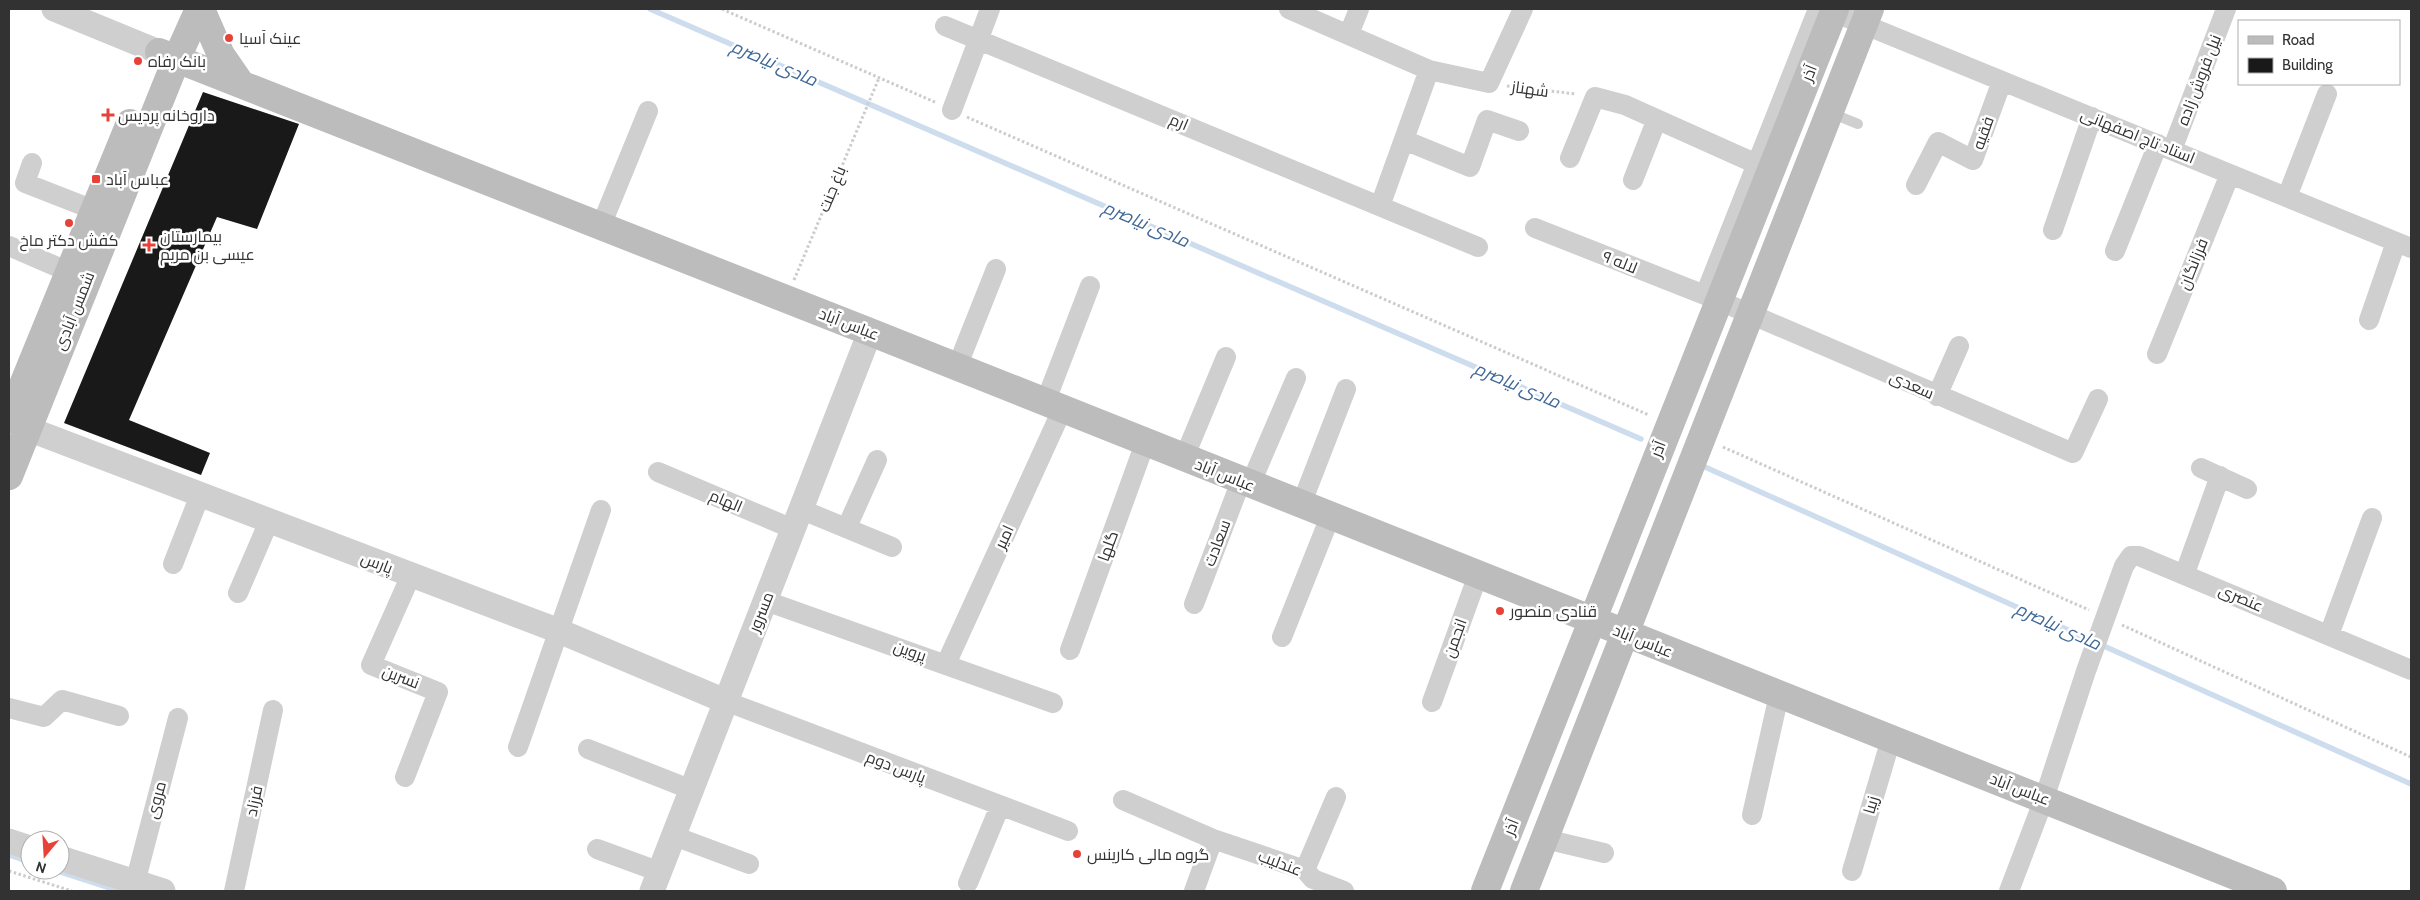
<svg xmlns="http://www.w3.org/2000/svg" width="2420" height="900" font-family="Cabin,Cairo,sans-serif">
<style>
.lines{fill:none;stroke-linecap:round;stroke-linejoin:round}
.stream{stroke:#cedded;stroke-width:5.5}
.building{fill:#191919}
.path{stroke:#ccc;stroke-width:3;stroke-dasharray:2.5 2.5;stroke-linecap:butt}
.service{stroke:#cfcfcf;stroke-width:10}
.minor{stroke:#cfcfcf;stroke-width:20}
.tertiary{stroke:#cfcfcf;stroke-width:25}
.secondary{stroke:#bcbcbc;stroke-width:28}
.poi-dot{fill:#e64238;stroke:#fff;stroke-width:2}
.labels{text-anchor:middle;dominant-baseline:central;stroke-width:5;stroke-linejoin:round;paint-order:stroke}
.poi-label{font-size:16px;fill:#323232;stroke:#fff;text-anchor:start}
.street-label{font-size:16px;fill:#323232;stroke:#fff}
.water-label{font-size:18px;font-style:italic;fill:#3f6896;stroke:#fff}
</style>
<rect width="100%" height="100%" fill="#fff"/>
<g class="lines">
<!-- stream -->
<path class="stream" d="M 650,9 L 1641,439
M 1705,467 L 2411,784
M 9,855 L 30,862
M 54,870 L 119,891"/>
</g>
<!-- building -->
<path class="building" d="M 203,92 L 299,124 L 257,229 L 217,217 L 129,420 L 210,453 L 201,475 L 64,423 Z"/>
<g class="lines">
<!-- path -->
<path class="path" d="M 722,9 L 937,103
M 1507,86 L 1576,94
M 967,117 L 1649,415
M 794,280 L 879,78
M 1723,447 L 2089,610
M 2122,625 L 2411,757
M 9,871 L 72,891"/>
<!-- service -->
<path class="service" d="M 1831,113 L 1858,124"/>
<!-- minor -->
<path class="minor" d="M 1289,9 L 1429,70 L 1489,83 L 1523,9
M 1826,9 L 2411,248
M 945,26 L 1478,247
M 1349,34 L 1359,9
M 952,110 L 990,9
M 1404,140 L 1470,167 L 1487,120 L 1519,131
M 2172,150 L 2226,9
M 1570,158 L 1595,97 L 1625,105 L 1770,170
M 32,163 L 25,183 L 94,210
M 1633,180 L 1657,119
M 1916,185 L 1938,142 L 1973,160 L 2002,81
M 2287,197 L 2327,94
M 1380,206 L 1429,70
M 601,226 L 648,111
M 1535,228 L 1720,301 L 2073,453 L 2098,399
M 2053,230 L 2092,117
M 9,246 L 69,272
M 2115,251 L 2158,144
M 1705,295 L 1818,9
M 2369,320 L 2396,242
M 2157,354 L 2230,174
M 957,367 L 996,269
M 1937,396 L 1959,346
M 1045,403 L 1090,286
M 1184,458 L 1226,357
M 2201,468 L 2247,489
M 658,472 L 793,529
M 1250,485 L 1296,378
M 1301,505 L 1346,389
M 800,509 L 892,547
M 847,527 L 877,460
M 173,564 L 200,495
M 2185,573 L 2220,476
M 238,593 L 269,521
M 766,601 L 1053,703
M 1194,604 L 1241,481
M 2329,635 L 2372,518
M 1282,637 L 1330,517
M 1070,650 L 1145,443
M 946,664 L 1062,410
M 725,701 L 1068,831
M 1432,702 L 1478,575
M 9,708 L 44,717 L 62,700 L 119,716
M 518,747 L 601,510
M 588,749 L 692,790
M 405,777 L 438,692 L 371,665 L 411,575
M 1123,800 L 1213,839 L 1305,870 L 1313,879 L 1344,891
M 1752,815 L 1779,695
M 674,836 L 749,864
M 1545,839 L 1604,853
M 597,849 L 660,872
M 1305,870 L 1336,797
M 1852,871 L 1891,739
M 135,883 L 178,718
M 968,883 L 1000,806
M 234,891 L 273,710
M 1194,891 L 1213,839
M 2009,891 L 2044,799 L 2086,671 L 2124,566 L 2131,556 L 2139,556 L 2411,670"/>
<!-- tertiary -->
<path class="tertiary" d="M 54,9 L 159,52
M 10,422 L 559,631 L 725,701
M 9,841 L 30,848
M 60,858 L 163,891
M 652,891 L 870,332"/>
<!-- secondary -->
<path class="secondary" d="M 201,9 L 221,55 L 241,84
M 159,52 L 870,332 L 2273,891
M 9,419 L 130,123
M 9,476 L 177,58 L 199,9
M 1485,891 C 1602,597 1717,302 1835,9
M 1524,891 L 1870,9"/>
</g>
<!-- markers -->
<g class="poi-dot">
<circle cx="229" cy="38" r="5"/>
<circle cx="138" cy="61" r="5"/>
<path d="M105.5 107.5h5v5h5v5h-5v5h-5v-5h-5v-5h5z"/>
<rect x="91" y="174" width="10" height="10" rx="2.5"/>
<circle cx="69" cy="223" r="5"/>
<path d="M146.5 237.5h5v5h5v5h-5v5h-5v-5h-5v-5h5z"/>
<circle cx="1500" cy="611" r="5"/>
<circle cx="1077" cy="854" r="5"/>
</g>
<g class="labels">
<!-- poi labels -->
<g class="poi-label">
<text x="239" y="38">عینک آسیا</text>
<text x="148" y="61">بانک رفاه</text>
<text x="118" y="115">داروخانه پردیس</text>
<text x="106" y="179">عباس آباد</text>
<text x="160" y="236">بیمارستان<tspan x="160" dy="18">عیسی بن مریم</tspan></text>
<text x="69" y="240" text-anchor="middle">کفش دکتر ماخ</text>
<text x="1510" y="611">قنادی منصور</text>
<text x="1087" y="854">گروه مالی کارینس</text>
</g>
<!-- street labels -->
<g class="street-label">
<text transform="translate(1809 73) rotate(-68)">آذر</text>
<text transform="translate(2199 80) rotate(-69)">نیل فروش زاده</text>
<text transform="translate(1530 89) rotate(8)">شهناز</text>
<text transform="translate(1179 122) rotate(23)">ارم</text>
<text transform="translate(1983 133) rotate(-70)">فقیه</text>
<text transform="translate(2138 136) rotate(22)">استاد تاج اصفهانی</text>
<text transform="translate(832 189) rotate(-68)">باغ جنت</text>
<text transform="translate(1620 262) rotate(22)">۹ لاله</text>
<text transform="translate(2193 264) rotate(-68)">فرزانگان</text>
<text transform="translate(74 311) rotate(-68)">شمس آبادی</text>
<text transform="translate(849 324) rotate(21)">عباس آباد</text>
<text transform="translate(1912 385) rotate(24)">سعدی</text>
<text transform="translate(1658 449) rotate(-69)">آذر</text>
<text transform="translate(1225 475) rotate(22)">عباس آباد</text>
<text transform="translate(726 501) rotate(23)">الهام</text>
<text transform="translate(1004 537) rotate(-65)">امیر</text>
<text transform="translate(1217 543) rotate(-69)">سعادت</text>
<text transform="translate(1108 546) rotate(-70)">گلها</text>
<text transform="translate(377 563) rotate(21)">پارس</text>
<text transform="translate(2241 598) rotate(23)">عنصری</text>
<text transform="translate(761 612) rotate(-68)">مسرور</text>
<text transform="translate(1455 638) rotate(-70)">انجمن</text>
<text transform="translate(1643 641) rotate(22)">عباس آباد</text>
<text transform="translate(910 651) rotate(19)">پروین</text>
<text transform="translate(401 677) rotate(21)">نسرین</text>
<text transform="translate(896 767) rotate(21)">پارس دوم</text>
<text transform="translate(2020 789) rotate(21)">عباس آباد</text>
<text transform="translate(156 800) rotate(-75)">مروی</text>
<text transform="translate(254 801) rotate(-78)">فرزاد</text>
<text transform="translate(1871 805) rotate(-74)">زیبا</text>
<text transform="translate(1511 827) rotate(-68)">آذر</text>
<text transform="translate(1280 863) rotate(21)">عندلیب</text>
</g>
<!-- water labels -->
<g class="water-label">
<text transform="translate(774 63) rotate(23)">مادی نیاصرم</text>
<text transform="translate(1146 224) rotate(23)">مادی نیاصرم</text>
<text transform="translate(1517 385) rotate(23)">مادی نیاصرم</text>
<text transform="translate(2058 626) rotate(24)">مادی نیاصرم</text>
</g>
</g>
<!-- border -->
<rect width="2420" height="900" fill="none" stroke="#323232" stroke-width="20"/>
<!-- legend -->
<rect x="2238" y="20" width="162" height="65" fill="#ffffff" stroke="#adadad"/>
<rect x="2248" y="36" width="25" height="8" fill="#bcbcbc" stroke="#adadad"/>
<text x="2282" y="45" font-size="15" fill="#323232">Road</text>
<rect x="2248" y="58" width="25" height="15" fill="#191919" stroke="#adadad"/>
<text x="2282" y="70" font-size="15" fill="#323232">Building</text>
<!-- north arrow -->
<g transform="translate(45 855) rotate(198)"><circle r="24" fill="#ffffff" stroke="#adadad"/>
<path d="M0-4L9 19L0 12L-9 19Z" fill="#e64238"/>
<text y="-8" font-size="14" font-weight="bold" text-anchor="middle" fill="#323232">N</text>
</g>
</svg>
